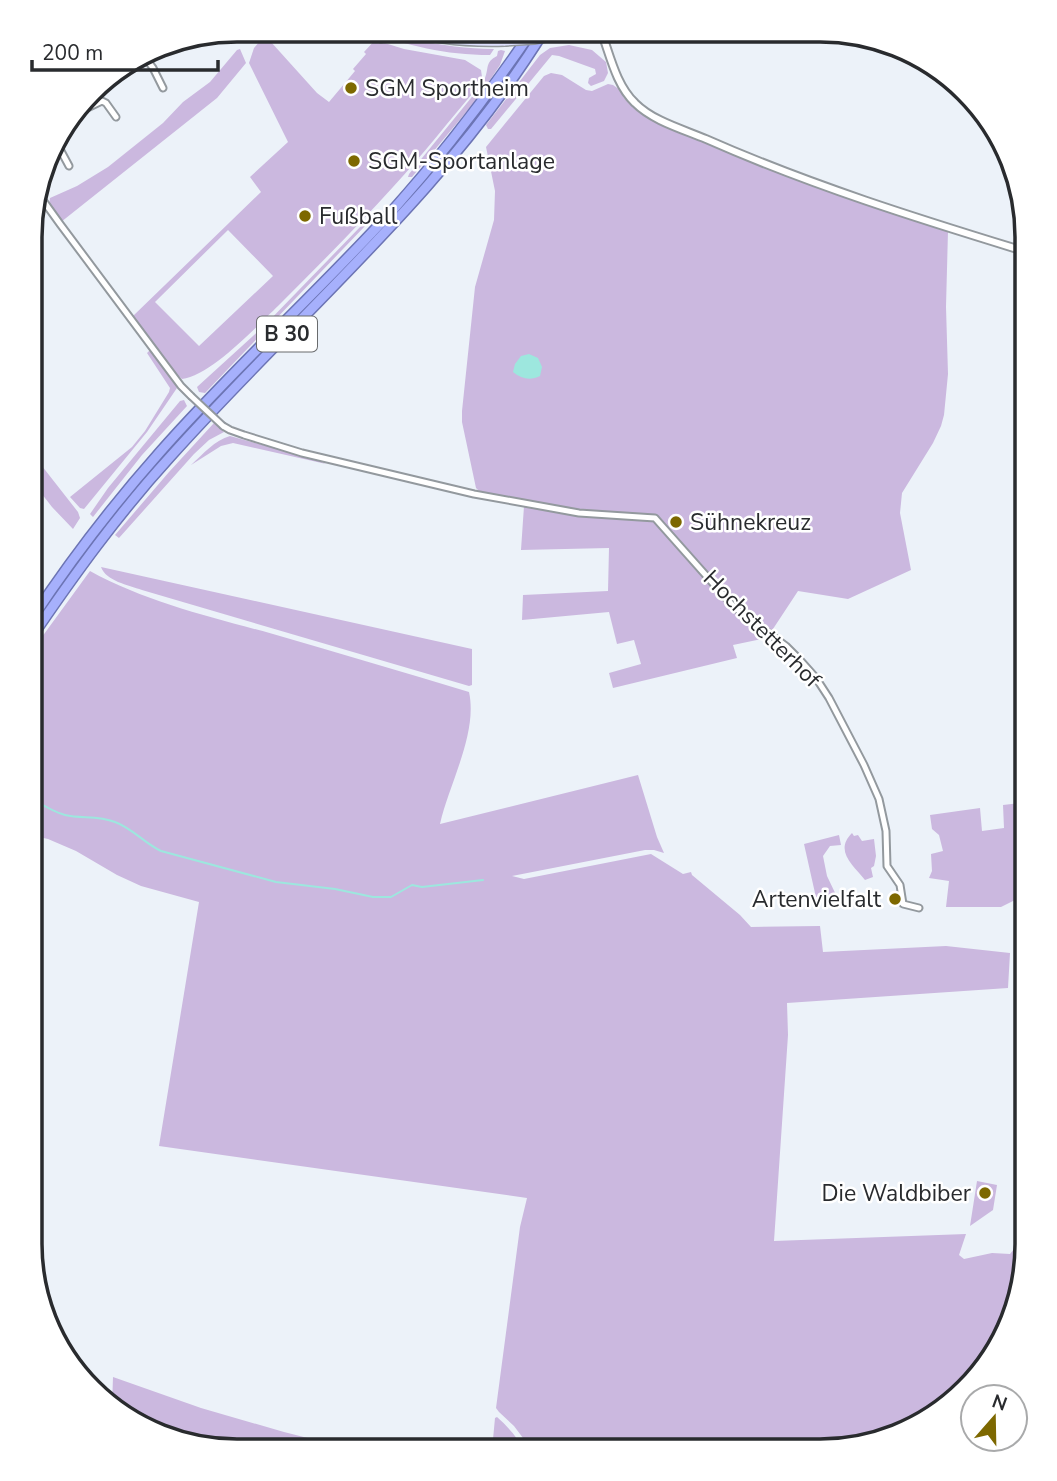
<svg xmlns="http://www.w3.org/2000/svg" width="1057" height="1481" font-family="'Nunito Sans',sans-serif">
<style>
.green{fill:#cbb8df;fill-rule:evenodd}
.water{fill:#9de7de}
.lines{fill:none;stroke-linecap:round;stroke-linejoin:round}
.stream{stroke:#9de7de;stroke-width:2}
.minor-casing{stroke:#93999e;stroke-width:9}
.tertiary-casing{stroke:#93999e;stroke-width:10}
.secondary-casing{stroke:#93999e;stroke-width:10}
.trunk-casing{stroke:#6c74b4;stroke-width:12}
.minor{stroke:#fff;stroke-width:5}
.tertiary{stroke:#fff;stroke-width:6}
.secondary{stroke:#dee1fe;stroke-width:7}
.trunk{stroke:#a6b0fc;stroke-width:9}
.minor-bridge-casing{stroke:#93999e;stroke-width:9;stroke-linecap:butt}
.secondary-bridge-casing{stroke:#93999e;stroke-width:10;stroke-linecap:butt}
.minor-bridge{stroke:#fff;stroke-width:5}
.secondary-bridge{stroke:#dee1fe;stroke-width:7}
.poi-dot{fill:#7d6800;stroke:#fff;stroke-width:2.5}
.labels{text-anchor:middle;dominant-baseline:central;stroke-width:5;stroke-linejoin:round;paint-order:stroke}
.shield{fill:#fff;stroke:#696b6d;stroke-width:2}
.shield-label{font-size:21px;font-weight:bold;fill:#292b2e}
.poi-label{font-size:23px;fill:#292b2e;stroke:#fff;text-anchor:start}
.street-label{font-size:23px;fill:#292b2e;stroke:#fff}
.rim{fill:none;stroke:#292b2e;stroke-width:3.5}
</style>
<rect width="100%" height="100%" fill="#ecf2f9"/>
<path class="green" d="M 366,30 C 383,30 398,37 415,40 C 442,45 467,49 494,49 L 490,55 C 445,55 408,46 366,30 Z
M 375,40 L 404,49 L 465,60 L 481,70 L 482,77 L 479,86 C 450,119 423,155 393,187 C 356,228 317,267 278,306 C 257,326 211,376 182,379 C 162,363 148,337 133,316 L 261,192 L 250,177 L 288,142 L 249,63 L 254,48 L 260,41 L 271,42 L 317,93 L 329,102 L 355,71 L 353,69 L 366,54 L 364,52 ZM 228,230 L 273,276 L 199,346 L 155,302 Z
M 569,45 L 592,50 L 606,62 L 608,73 L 604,81 L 591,86 L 588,83 L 589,78 L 596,74 L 595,69 L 559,56 L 552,55 L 491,129 L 488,129 L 486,125 L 540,55 L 550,48 Z
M 240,49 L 246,63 L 217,98 L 61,222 L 49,206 L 50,198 L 77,186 L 108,167 L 163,123 L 183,102 L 210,82 L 237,50 Z
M 501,50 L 505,51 L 500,65 L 478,98 L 412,177 L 408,177 L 409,174 L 480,87 C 482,84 484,81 485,78 C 489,68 485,62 497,56 L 498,51 Z
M 551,73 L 562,75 L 586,90 L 592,91 L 608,84 L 613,85 L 620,90 L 624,98 L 637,111 L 668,128 L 791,177 L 948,231 L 946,307 L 948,374 L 944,415 L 941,426 L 933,443 L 902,493 L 900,513 L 911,570 L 848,599 L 798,591 L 771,632 L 737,605 L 657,516 L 646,514 L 576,511 L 481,493 L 476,488 L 462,422 L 462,411 L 475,287 L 494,220 L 495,191 L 486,147 L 544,76 Z
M 366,225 L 205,393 L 199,392 L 197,387 L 264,326 L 361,226 Z
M 150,350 L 175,382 L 177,388 L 147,432 L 84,509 L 80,508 L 70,497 L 132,447 L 145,431 L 169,392 L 170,388 L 147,353 Z
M 184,400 L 187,406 L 142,455 L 93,517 L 90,514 L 108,488 L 180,401 Z
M 214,423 L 224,432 L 209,440 L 194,454 L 119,538 L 115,535 L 169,472 Z
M 230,436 L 317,460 L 326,464 L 233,443 L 221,446 L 191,465 C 203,454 215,440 230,436 Z
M 31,452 L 78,512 L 80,518 L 73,529 L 52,507 L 31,480 Z
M 524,506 L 651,520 L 659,525 L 736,610 L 771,637 L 733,645 L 737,658 L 613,688 L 609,673 L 641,664 L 634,640 L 617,644 L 609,612 L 522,620 L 523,595 L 608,591 L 609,548 L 521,550 Z
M 101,567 L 472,649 L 472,685 L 469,686 L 142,590 C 128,585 106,581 101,567 Z
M 90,571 C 146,602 211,617 273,634 C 338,653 404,672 469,692 C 478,733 449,784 440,824 L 638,775 L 657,837 L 664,853 L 654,850 L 645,850 L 512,876 L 524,879 L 651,854 L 683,874 L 691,872 L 692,875 L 740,915 L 751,927 L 820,926 L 823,952 L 946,946 L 1010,953 L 1008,988 L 787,1003 L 788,1035 L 774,1241 L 966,1234 L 959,1255 L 964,1259 L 992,1253 L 1010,1254 L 1027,1233 L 1027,1258 L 992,1360 L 912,1430 L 821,1451 L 532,1450 L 514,1426 L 499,1412 L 496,1408 L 520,1227 L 527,1198 L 159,1146 L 199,902 L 141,886 L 117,875 L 76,851 L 48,839 L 30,835 L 31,652 Z
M 1027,802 L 1027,894 L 1001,907 L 946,907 L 949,881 L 929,878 L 932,871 L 931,854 L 943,851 L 939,835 L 932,829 L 930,815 L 980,808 L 982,831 L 1004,828 L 1003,805 Z
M 852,833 L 854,836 L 858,835 L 862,841 L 874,839 L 876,856 L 874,866 L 871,868 L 873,877 L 865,880 C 853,865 834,851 852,833 Z
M 839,835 L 841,845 L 830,846 L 823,856 L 827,876 L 838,899 L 817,902 L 804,844 Z
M 977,1181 L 997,1185 L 993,1210 L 970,1226 Z
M 113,1377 L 201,1408 L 284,1432 L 355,1450 L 210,1450 L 121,1416 L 112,1406 Z
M 497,1417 C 507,1426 519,1438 522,1450 L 492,1450 L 495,1418 Z"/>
<path class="water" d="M 529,354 L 538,358 L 542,367 L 540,376 C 530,381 522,379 513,372 L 515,364 L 521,356 Z"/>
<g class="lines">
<path class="stream" d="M 31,798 C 41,804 53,812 65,815 C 82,819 97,815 115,822 C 132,828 144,843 161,851 L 276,882 L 335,889 L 373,897 L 391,897 L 412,885 L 422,887 L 483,880"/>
<g class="minor-casing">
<path id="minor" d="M 360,30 L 381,39
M 144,56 L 153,68 L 163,88
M 77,113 L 102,101 L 106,103 L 116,117
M 55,140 L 69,166
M 37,192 L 60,224 L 181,386 L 191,396
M 223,426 L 230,430 L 244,435 L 302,453 L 474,494 L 579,513 L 655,518 L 734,607 L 786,646 L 800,660 L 816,678 L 829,698 L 864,765 L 879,799 L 886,831 L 887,866 L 900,885 L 903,904 L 919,908"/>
</g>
<g class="tertiary-casing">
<path id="tertiary" d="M 601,31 C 610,55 616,85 635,103 C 653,121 682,129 706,139 C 810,185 919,219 1027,252"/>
</g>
<g class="secondary-casing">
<path id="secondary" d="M 402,30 C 435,41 470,43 505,42
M 567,34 L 578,31"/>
</g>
<g class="trunk-casing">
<path id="trunk" d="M 31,620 C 70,561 113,505 160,452 C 234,368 317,293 392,211 C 443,154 489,94 532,31
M 31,638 C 74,575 118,514 170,457 C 296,316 444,193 544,31"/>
</g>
<use href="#minor" class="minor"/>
<use href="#tertiary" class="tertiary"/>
<use href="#secondary" class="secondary"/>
<use href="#trunk" class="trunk"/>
<g class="minor-bridge-casing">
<path id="minor-bridge" d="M 191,396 L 223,426"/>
</g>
<g class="secondary-bridge-casing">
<path id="secondary-bridge" d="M 505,42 L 534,40 L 567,34"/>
</g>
<use href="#minor-bridge" class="minor-bridge"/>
<use href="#secondary-bridge" class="secondary-bridge"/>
</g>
<g class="poi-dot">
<circle cx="351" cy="88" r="7"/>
<circle cx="354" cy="161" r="7"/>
<circle cx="305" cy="216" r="7"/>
<circle cx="676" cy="522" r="7"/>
<circle cx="895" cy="899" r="7"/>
<circle cx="985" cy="1193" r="7"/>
</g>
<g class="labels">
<rect class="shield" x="257" y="316.5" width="60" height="35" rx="5"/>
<g class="shield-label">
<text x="287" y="334">B 30</text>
</g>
<g class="poi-label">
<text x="365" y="88">SGM Sportheim</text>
<text x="368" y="161">SGM-Sportanlage</text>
<text x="319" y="216">Fußball</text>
<text x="690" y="522">Sühnekreuz</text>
<text x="881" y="899" text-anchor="end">Artenvielfalt</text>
<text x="971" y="1193" text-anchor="end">Die Waldbiber</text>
</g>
<g class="street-label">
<text transform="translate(762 629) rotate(45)">Hochstetterhof</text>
</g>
</g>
<path d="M0 0H1057V1481H0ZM237 42H820A195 195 0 0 1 1015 237V1244A195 195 0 0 1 820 1439H237A195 195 0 0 1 42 1244V237A195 195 0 0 1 237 42Z" fill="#fff" fill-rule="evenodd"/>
<path class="rim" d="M237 42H820A195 195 0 0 1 1015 237V1244A195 195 0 0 1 820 1439H237A195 195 0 0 1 42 1244V237A195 195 0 0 1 237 42Z"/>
<g transform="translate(994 1418) rotate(20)"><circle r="33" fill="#ffffff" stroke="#a9aaab" stroke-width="2"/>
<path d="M0-5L12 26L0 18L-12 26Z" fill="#7d6800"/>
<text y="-10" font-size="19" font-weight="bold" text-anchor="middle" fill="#292b2e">N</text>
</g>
<path d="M32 60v10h186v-10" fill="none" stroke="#292b2e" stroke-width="3.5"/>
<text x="42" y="60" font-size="21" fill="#292b2e" stroke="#ffffff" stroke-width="5" paint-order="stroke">200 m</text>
</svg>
